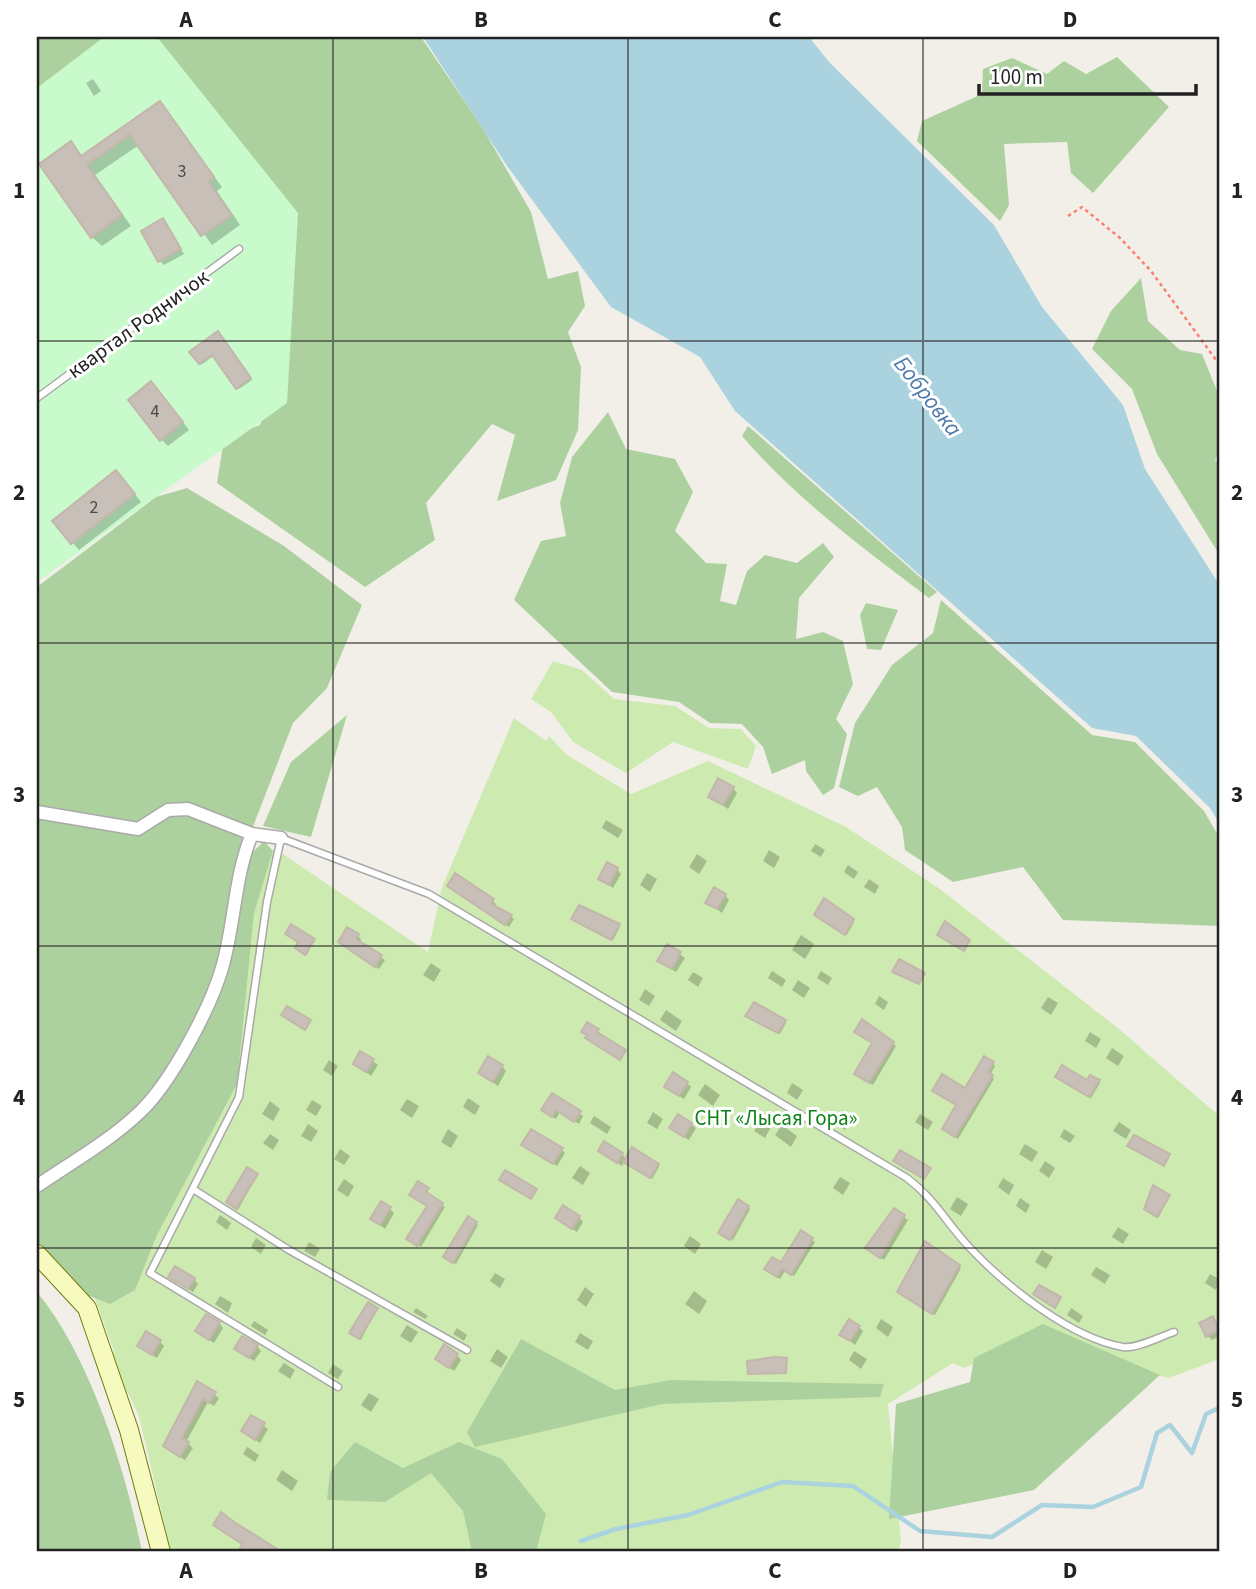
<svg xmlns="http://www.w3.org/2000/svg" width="1256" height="1589" font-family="'Source Sans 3',sans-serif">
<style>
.grass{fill:#cdebb0}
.forest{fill:#add19e}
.park{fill:#c8facc}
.water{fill:#aad3df}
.shadow{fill:#0003}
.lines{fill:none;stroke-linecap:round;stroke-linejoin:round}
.stream{stroke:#aad3df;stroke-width:4.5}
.building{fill:#c7bfb8;stroke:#c4b6ab;stroke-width:2}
.lane-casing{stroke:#a9a9a9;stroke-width:9}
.street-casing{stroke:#a9a9a9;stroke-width:15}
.secondary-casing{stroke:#707d05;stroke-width:20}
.path{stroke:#fa8072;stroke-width:2.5;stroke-dasharray:3.5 3.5;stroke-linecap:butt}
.lane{stroke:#fff;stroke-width:6}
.street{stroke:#fff;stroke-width:12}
.secondary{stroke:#f7fabf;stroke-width:18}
.grid{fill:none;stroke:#222;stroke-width:2;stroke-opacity:0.55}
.labels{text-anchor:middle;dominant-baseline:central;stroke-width:6;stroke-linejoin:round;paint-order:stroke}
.number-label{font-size:18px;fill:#4b4948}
.street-label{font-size:21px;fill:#222;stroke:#fff}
.park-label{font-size:21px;fill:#0c8416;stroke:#fff}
.water-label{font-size:23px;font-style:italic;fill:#4a7aab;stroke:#fff}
.neatline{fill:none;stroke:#222;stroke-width:2.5}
.grid-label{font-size:23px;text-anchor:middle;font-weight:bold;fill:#222}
</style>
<rect width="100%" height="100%" fill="#f2efe9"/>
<path class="grass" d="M 553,661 L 582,670 L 614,699 L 675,706 L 709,728 L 741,729 L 756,746 L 748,769 L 673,742 L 626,773 L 573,742 L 552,713 L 531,699 Z
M 514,718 L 546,741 L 549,736 L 567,755 L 631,794 L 708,761 L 846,827 L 940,889 L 1119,1029 L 1219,1116 L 1219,1359 L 1169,1378 L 1132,1369 L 1049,1330 L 964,1368 L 953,1363 L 888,1404 L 901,1541 L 898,1552 L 171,1552 L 139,1416 L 128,1393 L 120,1391 L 108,1358 L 114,1351 L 90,1285 L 250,898 L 274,848 L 428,952 L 442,887 Z"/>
<path class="forest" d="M 37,37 L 421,37 L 482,127 L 531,212 L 548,279 L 578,271 L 585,306 L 568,332 L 581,367 L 578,430 L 556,480 L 497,501 L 515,435 L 492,424 L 426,503 L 435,540 L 365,587 L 217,483 L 224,439 L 260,425 L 287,350 L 37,116 Z
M 1117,57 L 1169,107 L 1093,193 L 1071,173 L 1067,142 L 1004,144 L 1009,205 L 1000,221 L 917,141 L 922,121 L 982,94 L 983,69 L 1012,58 L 1047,74 L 1064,61 L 1086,74 Z
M 1141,278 L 1148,321 L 1180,350 L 1202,354 L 1219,396 L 1219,453 L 1215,460 L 1219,463 L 1219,554 L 1157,454 L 1132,389 L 1092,349 L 1111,311 Z
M 608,412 L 626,449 L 675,459 L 693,492 L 675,531 L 706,563 L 727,564 L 720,601 L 736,605 L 747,571 L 765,555 L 797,563 L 823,543 L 834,557 L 799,598 L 796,639 L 823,632 L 843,641 L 853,684 L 836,719 L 847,734 L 834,788 L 823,795 L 806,771 L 805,760 L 772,774 L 763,747 L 742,724 L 710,723 L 679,702 L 612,692 L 514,600 L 541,541 L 566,536 L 560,503 L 572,457 Z
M 748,426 L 937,592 L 929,598 C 863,548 796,499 742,436 Z
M 187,488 L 284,546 L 362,605 L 327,688 L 293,723 L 239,863 L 218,975 L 183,1048 L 134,1115 L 37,1180 L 37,587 L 156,497 Z
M 941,600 L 1092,735 L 1135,742 L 1204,811 L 1219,837 L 1219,926 L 1063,920 L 1023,867 L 953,882 L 905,850 L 902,827 L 877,787 L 858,796 L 839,787 L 855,723 L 892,665 L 933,633 Z
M 866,603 L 898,610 L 881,650 L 867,649 L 860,615 Z
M 347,715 L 311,837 L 263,826 L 291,762 Z
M 264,841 L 273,851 L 254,913 L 237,1084 L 157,1235 L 135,1290 L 110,1304 L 61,1285 L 37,1254 L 37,1191 C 79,1165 123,1139 156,1101 C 211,1038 225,937 247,858 Z
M 37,1292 C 90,1356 126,1471 142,1552 L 37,1552 Z
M 1043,1324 L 1160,1375 L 1034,1490 L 889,1519 L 896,1404 L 970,1382 L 974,1358 Z
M 521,1339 L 615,1390 L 671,1380 L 884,1384 L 880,1397 L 662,1404 L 475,1447 L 467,1432 Z
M 355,1442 L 403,1468 L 459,1442 L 502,1459 L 546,1514 L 536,1552 L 472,1552 L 463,1511 L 431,1473 L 385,1502 L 327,1500 L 330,1472 Z"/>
<path class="park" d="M 104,37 L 157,37 L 298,213 L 287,403 L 37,582 L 37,88 Z"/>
<path class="water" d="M 423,37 L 809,37 L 830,63 L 994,225 L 1042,307 L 1123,405 L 1145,469 L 1219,584 L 1219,823 L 1210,808 L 1136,736 L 1092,728 L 735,411 L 700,357 L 611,307 L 507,166 Z"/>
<path class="shadow" d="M 93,79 L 101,91 L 94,96 L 86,83 Z
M 159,103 L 222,187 L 217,191 L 240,225 L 212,245 L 139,145 L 95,175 L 131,226 L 102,246 L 92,237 L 71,143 L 83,157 Z
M 163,220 L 184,254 L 164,265 L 160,261 Z
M 219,335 L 252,380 L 239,389 L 215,355 L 201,365 L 192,352 Z
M 158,390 L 189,430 L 168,446 L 161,439 Z
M 123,479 L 141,502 L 79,550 L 54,521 Z
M 733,788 L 737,793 L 728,809 L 710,797 Z
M 606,820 L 623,830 L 618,838 L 602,828 Z
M 815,844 L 825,850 L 821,857 L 811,851 Z
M 769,850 L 780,857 L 774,868 L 763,861 Z
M 697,854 L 707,861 L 699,874 L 689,867 Z
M 848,865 L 858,872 L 854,879 L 844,872 Z
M 617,869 L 621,874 L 613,888 L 600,879 Z
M 647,873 L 657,879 L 650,892 L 640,885 Z
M 456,875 L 493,901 L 496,904 L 494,907 L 510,916 L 514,919 L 509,927 L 452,889 Z
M 869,879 L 879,886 L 875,894 L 864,887 Z
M 725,895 L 729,900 L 722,913 L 707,902 Z
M 818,917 L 852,921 L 854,922 L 847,935 Z
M 575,920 L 619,925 L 620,927 L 613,940 Z
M 801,935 L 814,944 L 805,959 L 792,950 Z
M 358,936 L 361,939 L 359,943 L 385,960 L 379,969 L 343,945 Z
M 313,940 L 307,955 L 298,950 Z
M 668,946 L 685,958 L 676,972 L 664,965 Z
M 431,963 L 441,970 L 434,982 L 423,975 Z
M 772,971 L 786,980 L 782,987 L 768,978 Z
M 821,971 L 832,978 L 828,985 L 817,978 Z
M 693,972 L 703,978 L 698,987 L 688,980 Z
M 798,980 L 810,988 L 804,998 L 792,990 Z
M 645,989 L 655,996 L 649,1006 L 639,1000 Z
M 879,996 L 888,1002 L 884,1010 L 875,1004 Z
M 1048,997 L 1058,1003 L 1051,1015 L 1041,1008 Z
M 666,1010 L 682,1021 L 676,1031 L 660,1020 Z
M 749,1018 L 785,1021 L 786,1023 L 780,1034 Z
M 1090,1032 L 1101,1039 L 1096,1048 L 1085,1041 Z
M 893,1043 L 896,1046 L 873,1085 L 859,1077 Z
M 1112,1048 L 1124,1056 L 1118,1066 L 1106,1058 Z
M 361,1053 L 378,1065 L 371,1076 L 355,1064 Z
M 329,1060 L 338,1066 L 332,1076 L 323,1070 Z
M 993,1063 L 995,1066 L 990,1075 L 994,1079 L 958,1139 L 944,1129 L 957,1106 L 937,1094 L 966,1090 Z
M 502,1066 L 506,1071 L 498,1086 L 480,1073 Z
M 1059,1078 L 1098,1082 L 1100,1083 L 1091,1098 Z
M 687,1083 L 691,1087 L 684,1099 L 666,1087 Z
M 792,1083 L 803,1090 L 797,1100 L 787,1093 Z
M 705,1084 L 720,1095 L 713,1106 L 698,1095 Z
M 552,1095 L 583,1116 L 579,1124 L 560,1112 L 556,1119 L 547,1114 Z
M 468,1098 L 480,1106 L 475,1115 L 463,1107 Z
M 407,1099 L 419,1106 L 412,1118 L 400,1110 Z
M 312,1100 L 322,1106 L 316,1116 L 306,1110 Z
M 270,1101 L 280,1109 L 273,1121 L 262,1114 Z
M 842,1110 L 852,1116 L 845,1130 L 835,1123 Z
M 653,1112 L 663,1119 L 657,1129 L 647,1123 Z
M 920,1114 L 933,1122 L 928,1130 L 915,1122 Z
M 594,1116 L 611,1127 L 607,1134 L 590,1123 Z
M 761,1120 L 771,1127 L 765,1138 L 754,1131 Z
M 1119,1122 L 1131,1130 L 1126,1139 L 1113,1131 Z
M 308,1124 L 318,1131 L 311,1142 L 301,1136 Z
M 691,1124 L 696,1128 L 689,1140 L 676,1132 Z
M 782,1125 L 797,1136 L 791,1147 L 775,1135 Z
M 448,1129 L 458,1136 L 451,1148 L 441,1142 Z
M 1064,1129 L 1075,1136 L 1070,1143 L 1060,1137 Z
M 270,1134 L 279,1140 L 273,1150 L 263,1143 Z
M 1025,1144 L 1038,1152 L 1032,1162 L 1019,1154 Z
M 523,1145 L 562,1150 L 565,1153 L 557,1166 Z
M 340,1149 L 350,1156 L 344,1165 L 334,1159 Z
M 600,1151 L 622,1154 L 626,1159 L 659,1167 L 652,1179 L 624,1161 L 622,1166 Z
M 1045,1161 L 1055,1168 L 1049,1178 L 1039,1171 Z
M 580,1166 L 590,1173 L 583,1185 L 572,1178 Z
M 257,1175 L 238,1210 L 230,1205 Z
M 840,1177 L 850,1183 L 843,1195 L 833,1188 Z
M 1003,1178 L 1014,1185 L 1009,1195 L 998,1187 Z
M 344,1179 L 354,1186 L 348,1197 L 337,1190 Z
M 428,1189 L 428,1195 L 445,1207 L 421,1247 L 411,1241 L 429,1206 L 414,1198 Z
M 1169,1196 L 1159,1217 L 1148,1210 Z
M 957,1197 L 968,1204 L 961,1216 L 950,1209 Z
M 1020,1198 L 1030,1205 L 1026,1213 L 1016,1206 Z
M 738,1201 L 750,1209 L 733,1240 L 720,1232 Z
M 390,1209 L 394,1213 L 385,1229 L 372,1219 Z
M 894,1211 L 908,1220 L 884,1260 L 867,1248 Z
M 220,1215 L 231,1223 L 227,1230 L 216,1222 Z
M 579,1217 L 583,1222 L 577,1232 L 557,1218 Z
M 468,1219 L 478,1225 L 456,1264 L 447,1258 Z
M 1118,1227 L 1129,1234 L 1123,1244 L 1112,1237 Z
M 801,1233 L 815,1242 L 794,1276 L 785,1271 L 780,1279 L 769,1272 L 766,1269 L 782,1265 Z
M 690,1236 L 701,1244 L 695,1254 L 684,1246 Z
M 256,1238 L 266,1245 L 261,1254 L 251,1247 Z
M 309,1242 L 320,1249 L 315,1257 L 304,1251 Z
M 1042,1250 L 1053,1257 L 1046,1269 L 1035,1262 Z
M 959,1266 L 961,1268 L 935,1315 L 902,1294 Z
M 1096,1267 L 1110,1275 L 1105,1284 L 1091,1275 Z
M 495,1273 L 505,1279 L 500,1288 L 490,1281 Z
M 1210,1274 L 1219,1279 L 1216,1290 L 1205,1283 Z
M 170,1277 L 194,1279 L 198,1284 L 193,1292 Z
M 585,1287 L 594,1294 L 586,1307 L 577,1300 Z
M 694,1291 L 707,1301 L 699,1314 L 685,1304 Z
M 220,1296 L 232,1303 L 228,1313 L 215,1304 Z
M 416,1308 L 428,1316 L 425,1319 L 413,1312 Z
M 1071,1308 L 1083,1316 L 1079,1323 L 1067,1315 Z
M 376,1310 L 361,1340 L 353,1334 Z
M 1213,1318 L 1219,1326 L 1219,1336 L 1212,1340 L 1208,1336 Z
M 881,1319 L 893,1327 L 888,1337 L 876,1328 Z
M 254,1321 L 268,1330 L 265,1335 L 251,1326 Z
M 219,1323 L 223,1328 L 214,1343 L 202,1335 Z
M 407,1325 L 418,1332 L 411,1343 L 400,1336 Z
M 859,1327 L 863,1331 L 855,1345 L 841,1334 Z
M 457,1328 L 467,1335 L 464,1341 L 453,1334 Z
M 580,1333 L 593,1341 L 588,1350 L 575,1342 Z
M 160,1342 L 164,1346 L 157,1358 L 143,1350 Z
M 257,1346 L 261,1351 L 254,1361 L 241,1353 Z
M 497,1349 L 508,1357 L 501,1368 L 490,1361 Z
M 854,1351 L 867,1359 L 861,1369 L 849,1360 Z
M 457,1355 L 461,1360 L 454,1371 L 437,1359 Z
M 786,1360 L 787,1374 L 749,1373 Z
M 284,1363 L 295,1370 L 290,1379 L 278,1371 Z
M 333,1364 L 343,1371 L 338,1379 L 328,1373 Z
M 198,1383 L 219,1398 L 214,1406 L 208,1402 L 186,1442 L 193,1448 L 185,1460 L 169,1450 L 178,1424 L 176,1421 Z
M 369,1393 L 379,1399 L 371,1412 L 361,1405 Z
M 252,1417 L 268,1429 L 260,1443 L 243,1431 Z
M 247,1447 L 259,1455 L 255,1462 L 243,1454 Z
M 282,1470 L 298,1481 L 292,1491 L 276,1480 Z"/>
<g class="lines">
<path class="stream" d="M 581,1541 L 616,1529 L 688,1515 L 782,1482 L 853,1486 L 920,1531 L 992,1537 L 1042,1505 L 1093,1507 L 1141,1487 L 1157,1433 L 1170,1425 L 1192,1453 L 1206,1414 L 1219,1408"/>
</g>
<path class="building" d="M 160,101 L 214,177 L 208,181 L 232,215 L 201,236 L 130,135 L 87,165 L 122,215 L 91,238 L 39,164 L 71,141 L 81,156 Z
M 163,218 L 181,249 L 158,262 L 141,231 Z
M 218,331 L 251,378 L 236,389 L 212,355 L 199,364 L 189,352 Z
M 151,381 L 183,422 L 160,441 L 128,400 Z
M 116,470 L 135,494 L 71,544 L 52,521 Z
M 718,778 L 734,787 L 723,805 L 708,797 Z
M 607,862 L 618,868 L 609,885 L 598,879 Z
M 455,873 L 494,899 L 491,904 L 512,915 L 505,925 L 447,886 Z
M 714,887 L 726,894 L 717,909 L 705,903 Z
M 824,898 L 854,919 L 845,935 L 814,915 Z
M 579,905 L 620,924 L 611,940 L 571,919 Z
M 945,921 L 970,940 L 964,951 L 937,935 Z
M 291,924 L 315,939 L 305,955 L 295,948 L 298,942 L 285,934 Z
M 347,927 L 359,934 L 356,939 L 382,955 L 375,967 L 338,942 Z
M 667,944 L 681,952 L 672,969 L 657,961 Z
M 899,959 L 925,973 L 919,984 L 892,972 Z
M 754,1002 L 786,1020 L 778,1033 L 745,1016 Z
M 287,1006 L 311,1020 L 305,1030 L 281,1015 Z
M 862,1019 L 894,1042 L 869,1083 L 854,1074 L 872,1043 L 854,1032 Z
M 587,1022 L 599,1029 L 597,1032 L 626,1050 L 620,1060 L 585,1038 L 587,1035 L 581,1032 Z
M 360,1051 L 374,1059 L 366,1072 L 353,1064 Z
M 488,1056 L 503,1065 L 493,1082 L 478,1073 Z
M 984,1056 L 994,1062 L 988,1072 L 993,1075 L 955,1137 L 942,1129 L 956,1105 L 932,1091 L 942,1074 L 965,1088 Z
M 1062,1065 L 1087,1080 L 1090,1075 L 1100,1080 L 1089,1097 L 1055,1077 Z
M 673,1072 L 688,1082 L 679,1096 L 664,1087 Z
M 552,1093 L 581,1111 L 574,1122 L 556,1110 L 552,1117 L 541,1110 Z
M 678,1114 L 692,1123 L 684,1137 L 669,1128 Z
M 531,1129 L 563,1148 L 553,1164 L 521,1145 Z
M 1134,1135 L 1170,1154 L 1164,1166 L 1127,1146 Z
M 604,1141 L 623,1153 L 617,1163 L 598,1151 Z
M 632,1147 L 659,1164 L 650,1178 L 623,1162 Z
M 900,1150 L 931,1168 L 924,1179 L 893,1161 Z
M 247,1167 L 258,1174 L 236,1209 L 226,1202 Z
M 505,1170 L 537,1189 L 531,1199 L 499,1180 Z
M 418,1181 L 429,1188 L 426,1192 L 443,1203 L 417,1246 L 406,1239 L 427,1206 L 409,1195 Z
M 1153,1185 L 1170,1195 L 1157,1217 L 1144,1209 Z
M 738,1199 L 749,1206 L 730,1240 L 718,1233 Z
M 381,1201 L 391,1207 L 380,1225 L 370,1219 Z
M 563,1205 L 580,1216 L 572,1229 L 555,1218 Z
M 894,1208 L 905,1215 L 880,1258 L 865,1248 Z
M 468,1216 L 477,1222 L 453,1263 L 443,1257 Z
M 801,1230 L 813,1238 L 791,1275 L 782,1269 L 777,1277 L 764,1269 L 772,1257 L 781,1262 Z
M 925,1241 L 960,1265 L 932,1314 L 897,1292 Z
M 175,1266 L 195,1278 L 188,1289 L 168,1277 Z
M 1039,1285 L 1061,1297 L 1055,1308 L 1033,1294 Z
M 368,1302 L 378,1308 L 359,1339 L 349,1333 Z
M 206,1314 L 220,1322 L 209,1340 L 195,1331 Z
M 1213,1316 L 1219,1330 L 1206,1337 L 1199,1323 Z
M 849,1319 L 860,1326 L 850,1341 L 839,1335 Z
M 146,1331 L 161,1340 L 152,1355 L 137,1346 Z
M 242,1336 L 258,1345 L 249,1358 L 234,1349 Z
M 444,1344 L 458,1354 L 449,1368 L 435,1359 Z
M 775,1357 L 787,1358 L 786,1373 L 748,1374 L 747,1361 Z
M 197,1381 L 216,1392 L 209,1403 L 203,1399 L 182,1438 L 189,1442 L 180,1457 L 163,1446 Z
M 251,1415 L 265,1423 L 255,1440 L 241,1431 Z
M 221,1512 L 234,1522 L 282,1552 L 238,1552 L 242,1544 L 213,1525 Z"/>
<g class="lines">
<g class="lane-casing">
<path id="lane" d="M 37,398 L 239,249
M 193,1189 L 289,1250 L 467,1350
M 338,1387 L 150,1273 L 239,1097 L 267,902 L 281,838 L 429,894 L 907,1178 C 935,1199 947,1224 971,1249 C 1007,1287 1071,1338 1123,1347 C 1137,1349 1161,1336 1174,1332"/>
</g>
<g class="street-casing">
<path id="street" d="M 37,812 L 138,829 L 168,810 L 188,809 L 252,834
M 37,1186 C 72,1162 110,1141 141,1111 C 171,1082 210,1009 222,968 C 235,924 234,877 252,834 L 281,838"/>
</g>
<g class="secondary-casing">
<path id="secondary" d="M 37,1254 L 87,1308 L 129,1430 L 161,1552"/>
</g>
<path class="path" d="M 1068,216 L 1082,207 L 1120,238 L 1151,271 L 1219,364"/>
<use href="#lane" class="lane"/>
<use href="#street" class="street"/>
<use href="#secondary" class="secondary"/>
</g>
<path class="grid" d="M 333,37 L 333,1552M 628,37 L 628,1552M 923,37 L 923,1552M 37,341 L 1219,341M 37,643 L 1219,643M 37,946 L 1219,946M 37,1248 L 1219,1248"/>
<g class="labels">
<g class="number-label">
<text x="182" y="171">3</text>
<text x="155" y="411">4</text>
<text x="94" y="507">2</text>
</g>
<g class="street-label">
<text transform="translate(138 324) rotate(-36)">квартал Родничок</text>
</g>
<g class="park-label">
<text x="776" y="1118">СНТ «Лысая Гора»</text>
</g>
<g class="water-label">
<text transform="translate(928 396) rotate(52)">Бобровка</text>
</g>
</g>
<rect width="1256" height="1589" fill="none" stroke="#ffffff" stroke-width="77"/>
<path d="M979 84v10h217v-10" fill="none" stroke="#222222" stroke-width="3.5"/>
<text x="990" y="84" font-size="21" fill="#222222" stroke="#ffffff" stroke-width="5" paint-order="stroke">100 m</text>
<rect x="38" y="38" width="1180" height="1512" class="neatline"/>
<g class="grid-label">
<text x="186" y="27">A</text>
<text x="481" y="27">B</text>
<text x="775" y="27">C</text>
<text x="1070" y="27">D</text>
<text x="19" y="198">1</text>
<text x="1237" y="198">1</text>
<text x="19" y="500">2</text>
<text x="1237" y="500">2</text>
<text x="19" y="802">3</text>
<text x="1237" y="802">3</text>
<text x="19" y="1105">4</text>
<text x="1237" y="1105">4</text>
<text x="19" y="1407">5</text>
<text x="1237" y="1407">5</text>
<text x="186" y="1578">A</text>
<text x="481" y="1578">B</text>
<text x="775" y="1578">C</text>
<text x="1070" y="1578">D</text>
</g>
</svg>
